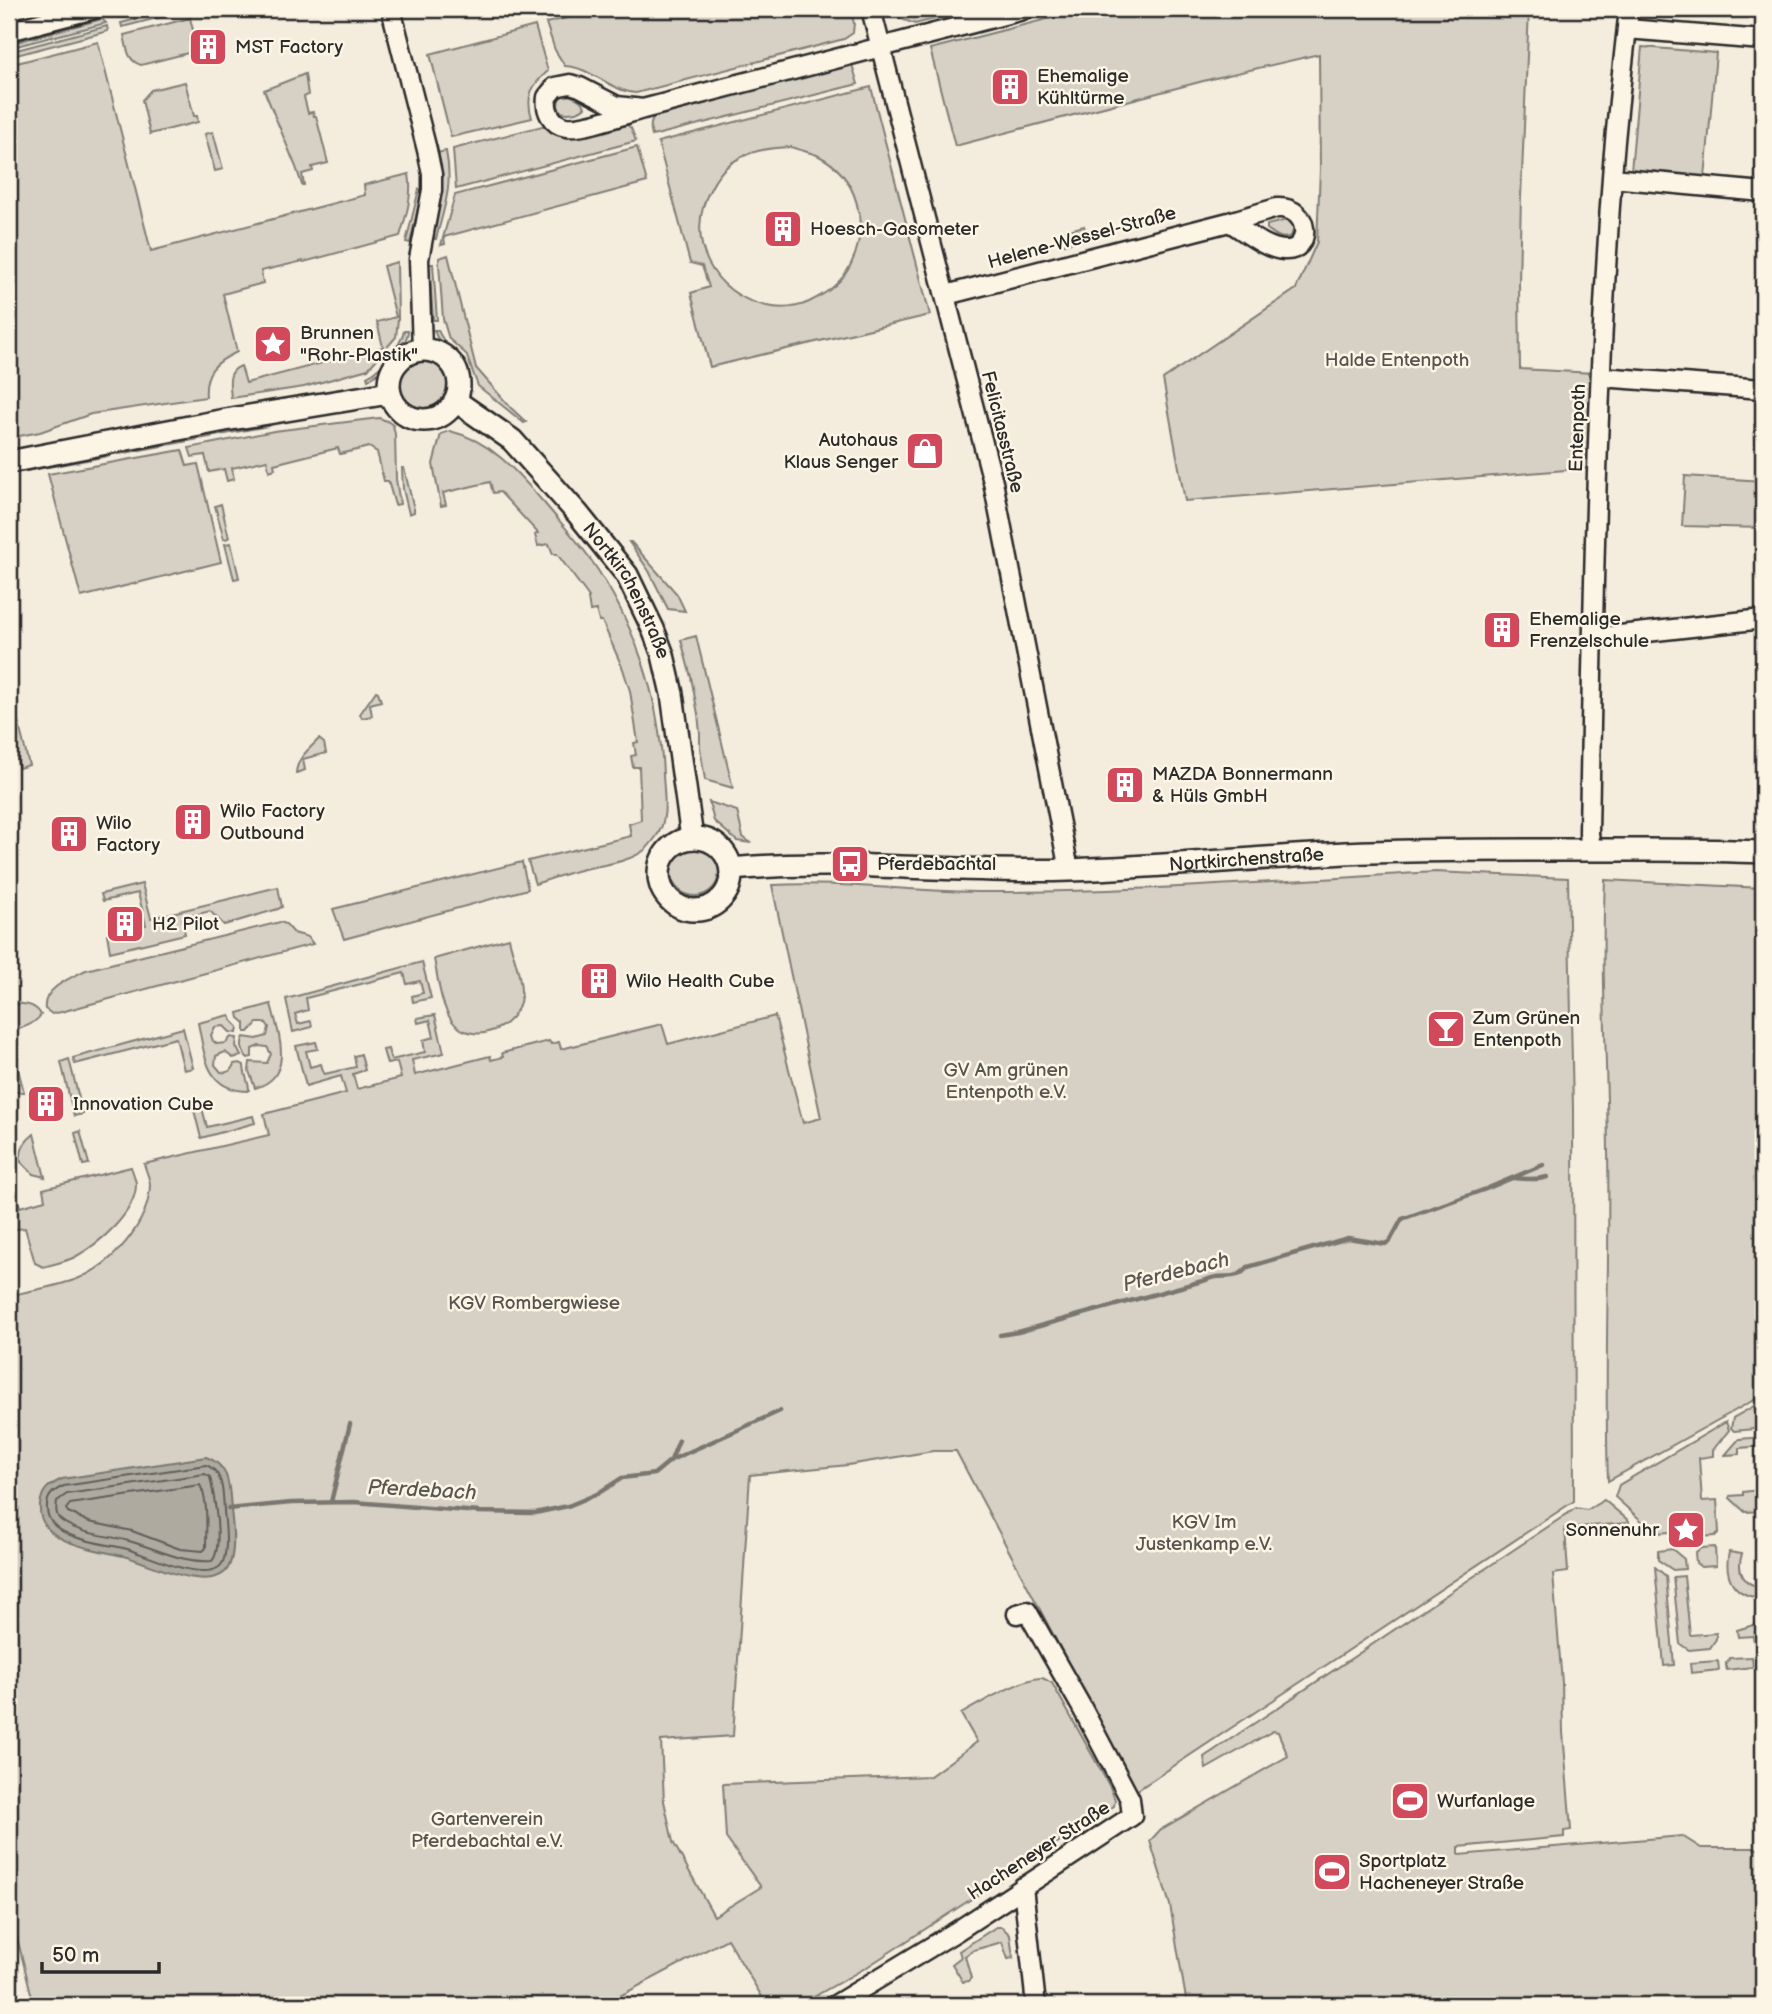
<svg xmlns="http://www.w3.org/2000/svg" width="1772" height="2014" font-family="'Balsamiq Sans',sans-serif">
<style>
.green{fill:#d6d1c4;stroke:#807e78;stroke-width:2;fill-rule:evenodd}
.water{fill:#afaaa0;stroke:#7a7771;stroke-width:2}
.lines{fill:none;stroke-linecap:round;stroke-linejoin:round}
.shore{stroke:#605e5a;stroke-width:2}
.stream{stroke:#7a7771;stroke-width:4.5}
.minor-casing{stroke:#2b2b2b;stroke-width:23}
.major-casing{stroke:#2b2b2b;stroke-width:26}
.minor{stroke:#fcf5e5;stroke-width:18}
.major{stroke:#fcf5e5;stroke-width:21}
.labels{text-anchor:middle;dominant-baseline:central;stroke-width:5;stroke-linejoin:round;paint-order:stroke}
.poi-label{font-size:19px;fill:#2b2b2b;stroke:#fcf5e5;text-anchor:start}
.street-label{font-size:19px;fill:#2b2b2b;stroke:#fcf5e5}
.park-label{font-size:19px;fill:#565451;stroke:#fcf5e5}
.water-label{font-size:21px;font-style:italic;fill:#595754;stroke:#fcf5e5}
</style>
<rect width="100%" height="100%" fill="#f4edde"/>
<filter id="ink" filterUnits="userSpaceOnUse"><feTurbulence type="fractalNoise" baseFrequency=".0143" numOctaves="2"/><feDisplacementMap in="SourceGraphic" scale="14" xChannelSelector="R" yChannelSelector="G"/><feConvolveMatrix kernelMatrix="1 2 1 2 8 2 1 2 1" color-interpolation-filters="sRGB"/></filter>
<g filter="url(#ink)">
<path class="green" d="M 176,9 L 193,9 L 122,27 L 121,23 Z
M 604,9 L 850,9 L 854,23 L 853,33 L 844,39 L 636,93 C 610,91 591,67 565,66 L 555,50 L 546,23 Z
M 893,9 L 973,9 L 915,24 L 901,19 Z
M 1086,9 L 1529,9 L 1521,197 L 1519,283 L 1520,369 L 1594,373 L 1591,468 L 1185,501 L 1163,379 L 1296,289 L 1317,242 L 1320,169 L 1319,54 L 1211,79 L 955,146 L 930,49 Z
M 190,18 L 195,38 L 189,40 L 192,52 L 141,65 C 127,61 127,47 124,35 Z
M 102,19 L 106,23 L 9,48 L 9,44 Z
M 107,26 L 108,31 L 9,57 L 9,52 Z
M 535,26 L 548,71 C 532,85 525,96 532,118 L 451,137 L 430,54 Z
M 98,42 L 151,251 L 365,195 L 364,185 L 409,174 C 413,196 406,216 400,236 L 304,262 L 303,261 L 261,271 L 263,283 L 223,294 L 237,352 C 215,362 204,372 206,397 L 91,414 L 40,432 L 9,438 L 9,65 Z
M 1642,47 L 1716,53 L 1705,178 L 1631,171 Z
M 851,61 L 858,84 L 652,136 C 649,125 651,119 659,111 Z
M 305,74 L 308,95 L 304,97 L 308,113 L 313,112 L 314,116 L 316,116 L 328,163 L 312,167 L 313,171 L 302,174 L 304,185 L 302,185 L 296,167 L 264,90 Z
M 185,82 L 194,116 L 197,116 L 198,122 L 150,134 L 142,100 L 151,90 Z
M 871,87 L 930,315 L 710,367 L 691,293 L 709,287 L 702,266 L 690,263 L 658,142 ZM 791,147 C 799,150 809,152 817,155 C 858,175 870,225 851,264 C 842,283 827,293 809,302 C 796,308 780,309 767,306 C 712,295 683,238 711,188 C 717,176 727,164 740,158 C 756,149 773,148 791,147 Z
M 564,95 C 572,95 582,99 585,107 C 579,113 568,114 561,112 L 558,106 L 559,99 Z
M 625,123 L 631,128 L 636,141 L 456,189 L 453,149 L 546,125 L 553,131 Z
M 213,132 L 223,169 L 215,171 L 205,134 Z
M 637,147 L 647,182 L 444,237 L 445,244 L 441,245 L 455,195 Z
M 446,151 C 453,186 445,205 436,239 L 432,238 C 440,209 444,183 437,153 Z
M 419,189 L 422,191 L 410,243 L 406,242 Z
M 1287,220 L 1291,222 L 1294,229 L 1291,236 C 1281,241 1276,235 1267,229 L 1267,225 Z
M 1084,226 L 1087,238 L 1065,244 L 1062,232 Z
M 448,255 L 476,368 L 511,408 L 526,422 L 524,423 L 478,386 L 466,354 L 449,339 L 443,319 L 439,264 L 439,258 Z
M 397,262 L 398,319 L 396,337 L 368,369 L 304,387 L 231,398 C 230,386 226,371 241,366 L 246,383 L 383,347 L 377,322 L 396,317 L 383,266 Z
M 429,264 L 433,264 L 437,320 L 433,320 Z
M 434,330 L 438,330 C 445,349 464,357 468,377 L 464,378 C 460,357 440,350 434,330 Z
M 404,331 L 408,331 C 407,346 382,373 368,380 L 367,376 C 381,370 401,346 404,331 Z
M399 384a24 24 0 1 1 48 0a24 24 0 1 1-48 0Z
M 379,418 L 387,421 L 393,425 L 395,434 L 396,479 L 400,504 L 395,505 L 388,481 L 384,481 L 377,452 L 369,447 L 340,454 L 338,448 L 274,464 L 275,469 L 269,471 L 267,460 L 232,468 L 234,479 L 227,481 L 224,469 L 209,472 L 205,455 L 192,457 L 189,448 L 274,431 Z
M 280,419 L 280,421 L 268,426 L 119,454 L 118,449 Z
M 450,431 C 492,441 518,473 545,504 C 560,522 576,539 589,557 C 635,622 660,697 663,775 C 664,796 669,820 656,837 C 653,841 649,846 646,849 C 629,863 600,865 580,870 C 565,874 550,879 535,884 L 528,861 L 631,836 L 629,824 L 641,820 L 639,767 L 633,767 L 631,756 L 636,755 L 634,743 L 638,742 L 630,691 L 623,669 L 602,621 L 599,621 L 596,610 L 590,611 L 588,599 L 589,597 L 557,554 L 553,554 L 549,544 L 538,546 L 535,535 L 538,533 L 500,492 L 493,493 L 490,482 L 443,493 L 446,505 L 441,506 L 433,464 L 441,434 Z
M 182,450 L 187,466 L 198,464 L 221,562 L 81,597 L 48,474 Z
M 108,451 L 109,456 L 9,474 L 9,470 Z
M 402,468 L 404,468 L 414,509 L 414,512 L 409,514 L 403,489 Z
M 1685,476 L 1763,481 L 1763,528 L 1682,526 Z
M 221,504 L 229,538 L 224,539 L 215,506 Z
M 631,542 L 677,594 L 685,611 L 668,609 L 649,571 L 629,542 Z
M 231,543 L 239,578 L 234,579 L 225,544 Z
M 696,636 L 733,788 L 705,780 L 700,747 L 700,733 L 698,714 L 691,677 L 681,640 Z
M 9,685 L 29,765 L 19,768 L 9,730 Z
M 376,691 L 378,692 L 381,701 L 370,704 L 372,716 L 362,718 L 360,714 Z
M 319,739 L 324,743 L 326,753 L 303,759 L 305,770 L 296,773 C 297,758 309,749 319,739 Z
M 709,802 L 737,811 L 743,837 L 751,843 L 737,841 L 714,821 Z
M671 872a24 24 0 1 1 48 0a24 24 0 1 1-48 0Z
M 522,862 L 528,889 L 344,939 L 333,909 Z
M 1435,872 L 1568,878 L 1573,1108 L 1574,1501 L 1136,1791 L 956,1451 L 933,1451 L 848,1465 L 750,1475 L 733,1736 L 661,1741 L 664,1801 L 673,1842 L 714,1916 L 761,1887 L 726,1838 L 723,1784 L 930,1776 L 977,1742 L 961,1714 C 978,1704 1024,1677 1042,1678 C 1045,1679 1050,1682 1052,1683 L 1110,1787 L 1115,1800 L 1114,1806 L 867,1967 L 799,2005 L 767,2005 L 727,1939 L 603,2005 L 34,2005 L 9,1906 L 9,1296 C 31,1290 56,1287 77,1279 C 112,1265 149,1224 150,1185 C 150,1179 146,1171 144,1164 L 269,1135 L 264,1114 L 346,1093 L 341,1076 L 306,1086 L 296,1046 L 316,1042 L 318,1049 L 306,1051 L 310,1067 L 321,1064 L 324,1074 L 356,1067 L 354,1056 L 361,1054 L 365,1070 L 353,1074 L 357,1089 L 401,1078 L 397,1062 L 387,1064 L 383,1050 L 388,1049 L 391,1060 L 425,1052 L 423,1040 L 434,1037 L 430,1020 L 418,1023 L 417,1018 L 435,1015 L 444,1053 L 412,1060 L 415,1075 L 490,1056 L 491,1060 L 503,1057 L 502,1053 L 549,1041 L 551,1044 L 559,1042 L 561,1049 L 662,1024 L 668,1044 L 775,1016 L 803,1123 L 821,1118 L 772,885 C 843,881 913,892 984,892 C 1135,892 1284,881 1435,872 Z
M 1605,880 L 1763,888 L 1763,1395 L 1608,1481 C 1604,1371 1610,1261 1608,1151 C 1607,1061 1601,971 1605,880 Z
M 142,884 L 151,918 L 278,887 L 282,907 L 278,909 L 224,925 L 210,911 L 182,918 L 185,934 L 110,952 L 107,934 L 146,925 L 138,893 L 103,901 L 101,894 Z
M 280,922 L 286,924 L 294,933 L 308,937 L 313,944 L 61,1012 L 52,1014 L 45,1009 C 42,989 70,978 86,970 Z
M 509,938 C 513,956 522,977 521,996 C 519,1027 473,1048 452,1021 C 440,1004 438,978 434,959 Z
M 422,962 L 431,998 L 413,1002 L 412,996 L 423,993 L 420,981 L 407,984 L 404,973 L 306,998 L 308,1010 L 295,1014 L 298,1024 L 311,1021 L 312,1027 L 293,1032 L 286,999 Z
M 13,1004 C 24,1003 36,1004 41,1015 C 34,1024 21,1031 9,1027 L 9,1007 Z
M 271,1004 C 278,1032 296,1077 255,1088 L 249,1071 L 250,1062 L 267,1063 L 271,1054 L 267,1047 L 259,1046 L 252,1049 L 252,1057 L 248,1058 C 242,1053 240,1044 244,1037 L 257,1039 L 267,1036 L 269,1027 L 266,1023 L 257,1023 L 249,1032 L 245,1032 L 245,1023 L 239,1018 L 238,1013 Z
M 230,1015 L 232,1021 L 238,1027 L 237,1033 L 230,1032 L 224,1026 L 215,1027 L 211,1035 L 213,1041 L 217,1044 L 226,1043 L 231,1037 L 237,1038 L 236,1046 L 241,1056 L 233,1058 L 225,1052 L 216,1056 L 215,1065 L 221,1072 C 229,1073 231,1071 234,1064 L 240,1063 L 244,1065 C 244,1075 249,1082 249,1090 L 247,1091 C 206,1090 205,1056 198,1023 Z
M 183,1028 L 193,1068 L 184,1070 L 176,1038 L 75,1064 L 73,1058 Z
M 15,1058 L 24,1092 L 13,1092 L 9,1088 L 9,1063 Z
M 69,1059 L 83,1114 L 74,1116 L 61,1062 Z
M 200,1100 L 207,1127 L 253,1116 L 255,1123 L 201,1138 L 192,1102 Z
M 80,1131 L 89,1164 L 83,1165 L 75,1133 Z
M 34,1134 L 45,1177 L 33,1174 L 21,1162 C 19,1150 25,1141 34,1134 Z
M 131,1167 C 133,1172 135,1178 136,1183 C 137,1212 99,1244 75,1257 C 65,1262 53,1264 43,1267 L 35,1263 L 25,1228 L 9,1230 L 9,1189 L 17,1196 L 20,1207 L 45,1200 L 43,1189 Z
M 1763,1401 L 1763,1428 L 1734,1431 L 1731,1428 L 1733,1418 Z
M 1726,1422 L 1729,1430 L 1713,1450 L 1713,1456 L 1699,1458 L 1702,1501 L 1717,1500 L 1719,1532 L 1715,1536 L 1698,1537 C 1708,1513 1676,1503 1671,1532 L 1655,1533 L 1615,1497 L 1619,1485 Z
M 1763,1437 L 1763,1446 L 1740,1448 L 1740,1454 L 1725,1455 L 1739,1439 Z
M 1762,1487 L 1763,1511 L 1745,1512 L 1730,1498 L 1730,1496 L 1743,1495 L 1743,1492 L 1759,1490 Z
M 1604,1500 L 1629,1521 L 1629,1523 L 1565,1528 L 1568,1572 L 1553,1574 L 1562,1683 L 1563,1732 L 1571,1830 L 1564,1831 L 1564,1837 L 1459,1847 L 1459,1855 L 1682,1836 L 1701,1848 L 1754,1848 L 1763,1850 L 1763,2005 L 1187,2005 L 1170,1905 L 1150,1841 L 1160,1830 L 1288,1756 L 1278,1732 L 1273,1731 L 1206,1769 L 1204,1757 L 1576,1508 L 1587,1510 Z
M 1715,1547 L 1716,1566 L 1701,1567 L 1696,1563 L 1695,1553 L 1701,1548 Z
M 1672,1549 L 1684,1559 L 1685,1569 L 1673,1570 L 1658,1560 L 1658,1551 Z
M 1729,1552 L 1742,1554 C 1736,1572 1744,1586 1763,1587 L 1763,1598 C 1735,1597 1723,1578 1729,1552 Z
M 1655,1567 L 1666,1576 L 1674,1665 L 1664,1666 Z
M 1684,1576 L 1690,1635 L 1716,1633 L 1716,1639 L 1710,1648 L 1689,1650 L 1680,1644 L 1673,1577 Z
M 1763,1622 L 1763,1642 L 1754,1643 L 1753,1636 L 1738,1637 L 1737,1630 Z
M 1752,1657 L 1753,1667 L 1726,1670 L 1726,1663 L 1730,1658 Z
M 1718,1661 L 1719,1670 L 1691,1673 L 1690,1663 Z
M 996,1927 L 1002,1927 L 1010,1935 L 1013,1958 L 1008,1959 L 1002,1942 L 974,1950 L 965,1956 L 971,1978 L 969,1981 L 963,1982 L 952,1964 L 961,1957 L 959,1951 Z"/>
<path class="water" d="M 206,1457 C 231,1466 229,1487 231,1510 C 233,1526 237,1560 225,1572 C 203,1592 146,1561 123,1556 C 96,1549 36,1544 40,1505 C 42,1489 48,1486 62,1479 Z"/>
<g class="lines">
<path class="shore" d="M 206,1465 C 224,1471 223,1495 224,1511 C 225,1523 230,1559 219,1567 C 200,1581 147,1555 127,1549 C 105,1543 48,1540 47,1509 C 46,1496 53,1491 64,1486 Z
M 205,1474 L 210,1477 C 214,1495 224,1548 212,1561 C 181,1563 158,1549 129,1541 C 107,1535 82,1535 62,1521 C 55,1516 56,1508 57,1501 L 67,1494 Z
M 200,1485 C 209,1502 206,1529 206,1548 L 203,1551 L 180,1549 L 132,1531 L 89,1522 L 68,1512 L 66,1509 L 70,1504 Z"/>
<path class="stream" d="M 1513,1178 C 1522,1179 1538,1180 1547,1177
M 1000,1335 L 1018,1332 L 1206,1280 C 1224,1271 1233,1284 1248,1267 L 1348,1238 L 1385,1244 L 1390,1241 L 1402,1219 L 1486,1189 L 1543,1165
M 671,1460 L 679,1440
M 331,1502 L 350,1424
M 228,1509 L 291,1503 L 354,1502 L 479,1512 L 535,1513 L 568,1506 L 597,1494 L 622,1478 L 654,1474 L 671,1460 L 780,1411"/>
<g class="minor-casing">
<path id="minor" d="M 391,9 L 427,150 L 432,174 L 432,190 L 419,259 L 422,350
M 871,9 L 993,482 L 1069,870
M 1627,29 L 1763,40
M 9,31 L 94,9
M 570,84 L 580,87 L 617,106 L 643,109 C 625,114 582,130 566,127 C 551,124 545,110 547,97 L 555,87 Z
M 643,109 L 1027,9
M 1612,178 L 1763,192
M 946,295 L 1229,222 L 1277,208 C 1311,206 1313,252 1284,250 C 1265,249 1245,231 1229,222
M 1601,377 L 1763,389
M 1593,638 L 1763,619
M 1591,850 L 1589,833 C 1593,615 1596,395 1612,177 C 1616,121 1623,65 1629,9
M 1023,1887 L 1036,2005
M 835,2005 L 957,1931 L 1132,1816 L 1130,1799 L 1081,1706 L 1027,1611 L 1017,1614"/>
</g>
<g class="major-casing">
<g id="major">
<circle cx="424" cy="385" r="35"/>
<path id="s1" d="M 456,401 L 512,440 L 578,514 L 627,575 L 653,629 L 663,655 L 672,694 L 692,838"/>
<path d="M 9,462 L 225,420 L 389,393"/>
<circle cx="695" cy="874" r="36"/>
<path id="s2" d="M 731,869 C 844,858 956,874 1070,870 C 1161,867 1253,858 1345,853 C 1426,849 1507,850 1588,850 C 1647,850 1705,849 1763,852"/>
</g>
</g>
<use href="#minor" class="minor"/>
<use href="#major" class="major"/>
</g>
</g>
<defs>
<g id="building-square" transform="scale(2.0125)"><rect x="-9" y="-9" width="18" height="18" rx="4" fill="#d1495b" stroke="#fcf5e5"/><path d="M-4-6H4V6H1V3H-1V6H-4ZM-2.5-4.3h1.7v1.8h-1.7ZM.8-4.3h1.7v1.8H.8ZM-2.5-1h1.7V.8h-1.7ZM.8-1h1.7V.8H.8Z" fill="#fff"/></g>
<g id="sight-square" transform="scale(2.0125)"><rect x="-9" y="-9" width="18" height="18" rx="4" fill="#d1495b" stroke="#fcf5e5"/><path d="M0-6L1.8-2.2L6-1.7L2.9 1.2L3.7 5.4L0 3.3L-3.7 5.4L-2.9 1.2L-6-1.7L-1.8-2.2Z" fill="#fff"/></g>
<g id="shop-square" transform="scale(2.0125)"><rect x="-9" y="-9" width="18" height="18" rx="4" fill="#d1495b" stroke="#fcf5e5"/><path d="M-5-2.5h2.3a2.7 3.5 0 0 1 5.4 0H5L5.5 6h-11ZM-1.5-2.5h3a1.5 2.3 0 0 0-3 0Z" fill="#fff"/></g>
<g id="bus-square" transform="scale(2.0125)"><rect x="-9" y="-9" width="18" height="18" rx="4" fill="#d1495b" stroke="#fcf5e5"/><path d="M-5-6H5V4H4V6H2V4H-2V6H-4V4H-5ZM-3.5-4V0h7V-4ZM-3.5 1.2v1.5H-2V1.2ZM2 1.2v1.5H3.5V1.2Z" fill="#fff"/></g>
<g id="bar-square" transform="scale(2.0125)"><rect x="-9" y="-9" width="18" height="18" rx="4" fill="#d1495b" stroke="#fcf5e5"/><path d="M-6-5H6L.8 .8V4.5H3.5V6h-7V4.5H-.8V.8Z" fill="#fff"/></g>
<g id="stadium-square" transform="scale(2.0125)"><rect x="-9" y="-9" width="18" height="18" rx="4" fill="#d1495b" stroke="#fcf5e5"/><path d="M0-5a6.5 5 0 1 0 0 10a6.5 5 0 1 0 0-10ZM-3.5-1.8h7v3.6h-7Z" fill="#fff"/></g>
</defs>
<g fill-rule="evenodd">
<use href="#building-square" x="208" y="47"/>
<use href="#building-square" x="1010" y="87"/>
<use href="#building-square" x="783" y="229"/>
<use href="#sight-square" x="273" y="344"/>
<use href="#shop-square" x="925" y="451"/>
<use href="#building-square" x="1502" y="630"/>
<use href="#building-square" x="1125" y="785"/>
<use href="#building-square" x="193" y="822"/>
<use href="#building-square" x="69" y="834"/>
<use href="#bus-square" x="850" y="864"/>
<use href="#building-square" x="125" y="924"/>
<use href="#building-square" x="599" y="981"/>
<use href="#bar-square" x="1446" y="1029"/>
<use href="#building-square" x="46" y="1104"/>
<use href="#sight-square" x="1686" y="1530"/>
<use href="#stadium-square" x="1410" y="1801"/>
<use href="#stadium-square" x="1332" y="1872"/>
</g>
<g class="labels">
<g class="poi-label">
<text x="235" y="47">MST Factory</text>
<text x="1037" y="76">Ehemalige<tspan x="1037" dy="22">Kühltürme</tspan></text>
<text x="810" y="229">Hoesch-Gasometer</text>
<text x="300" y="333">Brunnen<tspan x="300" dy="22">"Rohr-Plastik"</tspan></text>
<text x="898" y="440" text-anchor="end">Autohaus<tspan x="898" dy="22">Klaus Senger</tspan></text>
<text x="1529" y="619">Ehemalige<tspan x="1529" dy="22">Frenzelschule</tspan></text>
<text x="1152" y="774">MAZDA Bonnermann<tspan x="1152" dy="22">&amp; Hüls GmbH</tspan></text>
<text x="220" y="811">Wilo Factory<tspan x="220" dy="22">Outbound</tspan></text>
<text x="96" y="823">Wilo<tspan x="96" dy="22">Factory</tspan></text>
<text x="877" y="864">Pferdebachtal</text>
<text x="152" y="924">H2 Pilot</text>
<text x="626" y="981">Wilo Health Cube</text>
<text x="1473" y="1018">Zum Grünen<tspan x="1473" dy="22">Entenpoth</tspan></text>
<text x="73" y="1104">Innovation Cube</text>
<text x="1659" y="1530" text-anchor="end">Sonnenuhr</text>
<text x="1437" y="1801">Wurfanlage</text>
<text x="1359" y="1861">Sportplatz<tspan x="1359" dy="22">Hacheneyer Straße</tspan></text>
</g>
<g class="street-label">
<text transform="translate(1082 238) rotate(-15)">Helene-Wessel-Straße</text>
<text transform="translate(1578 428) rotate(-88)">Entenpoth</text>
<text transform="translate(1002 432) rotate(76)">Felicitasstraße</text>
<text stroke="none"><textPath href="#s1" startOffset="259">Nortkirchenstraße</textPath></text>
<text stroke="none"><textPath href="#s2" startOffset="516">Nortkirchenstraße</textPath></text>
<text transform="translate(1039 1851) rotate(-33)">Hacheneyer Straße</text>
</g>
<g class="park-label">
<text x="1397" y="360">Halde Entenpoth</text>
<text x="1006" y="1070">GV Am grünen<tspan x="1006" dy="22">Entenpoth e.V.</tspan></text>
<text x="534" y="1303">KGV Rombergwiese</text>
<text x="1204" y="1522">KGV Im<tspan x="1204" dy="22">Justenkamp e.V.</tspan></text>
<text x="487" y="1819">Gartenverein<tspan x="487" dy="22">Pferdebachtal e.V.</tspan></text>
</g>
<g class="water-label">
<text transform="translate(1176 1272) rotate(-14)">Pferdebach</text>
<text transform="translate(422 1490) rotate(3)">Pferdebach</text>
</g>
</g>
<rect width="1772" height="2014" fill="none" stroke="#fcf5e5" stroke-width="35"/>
<rect x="18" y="18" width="1737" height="1979" fill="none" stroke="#2b2b2b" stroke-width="2.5" filter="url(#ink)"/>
<path d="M42 1962v10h117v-10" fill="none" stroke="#2b2b2b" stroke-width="3.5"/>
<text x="52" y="1962" font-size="21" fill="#2b2b2b" stroke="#fcf5e5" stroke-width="5" paint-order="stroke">50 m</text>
</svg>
